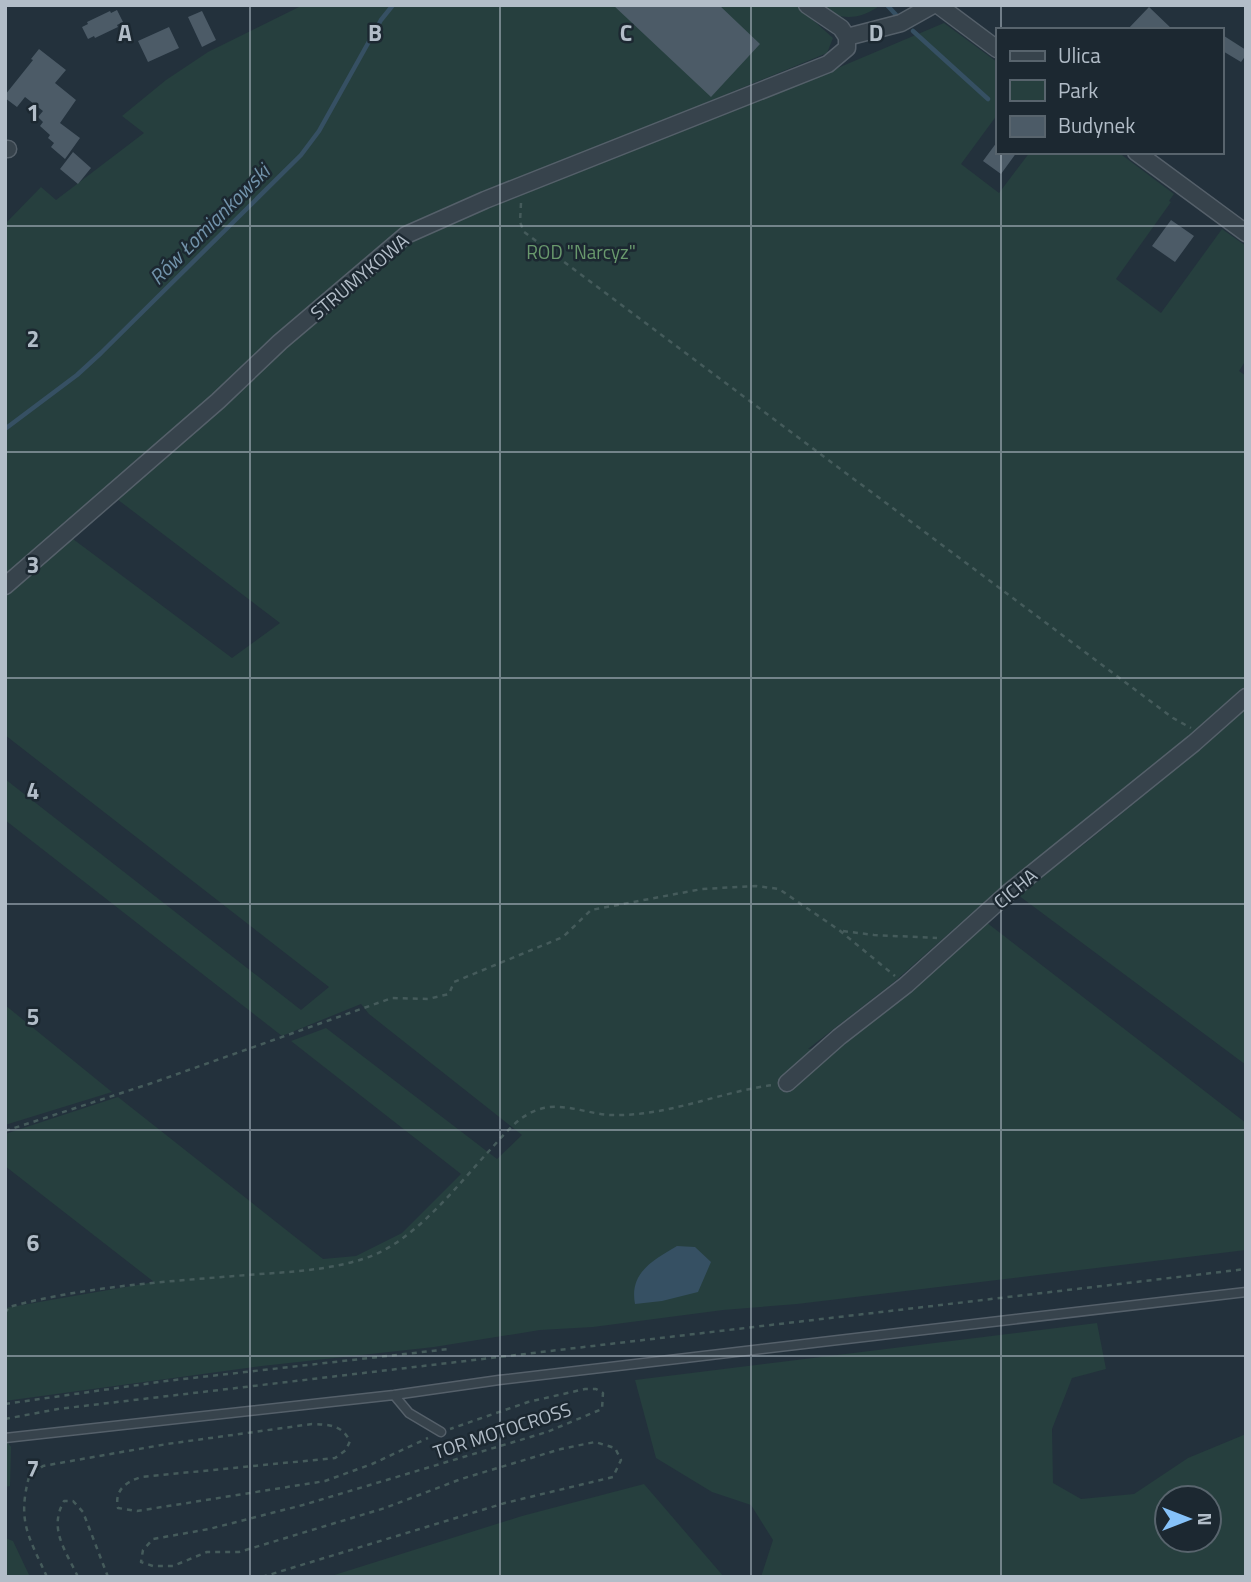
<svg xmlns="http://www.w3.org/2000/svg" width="1251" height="1582" font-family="'Titillium Web',sans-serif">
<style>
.green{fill:#263f3e;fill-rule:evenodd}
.water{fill:#365063}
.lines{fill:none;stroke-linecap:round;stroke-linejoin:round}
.stream{stroke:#365063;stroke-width:4.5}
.building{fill:#4c5b67}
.service-casing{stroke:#55606a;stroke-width:11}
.minor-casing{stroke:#55606a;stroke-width:19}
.path{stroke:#455b5b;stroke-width:2.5;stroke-dasharray:5 5;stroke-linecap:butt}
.service{stroke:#37434c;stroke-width:8}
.minor{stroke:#37434c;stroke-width:16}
.grid{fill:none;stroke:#b2bdc8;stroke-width:2;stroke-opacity:0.55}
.labels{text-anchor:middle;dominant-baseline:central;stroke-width:5;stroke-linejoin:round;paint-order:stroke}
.park-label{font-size:19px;fill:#69996d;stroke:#1c2831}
.street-label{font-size:19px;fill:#b2bdc8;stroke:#1c2831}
.water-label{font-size:21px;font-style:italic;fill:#7293ab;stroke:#1c2831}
.grid-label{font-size:23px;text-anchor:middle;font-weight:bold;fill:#b2bdc8;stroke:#1c2831;stroke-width:5;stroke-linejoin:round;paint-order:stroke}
</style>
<rect width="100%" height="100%" fill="#23313c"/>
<path class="green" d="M 303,5 L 796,5 L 833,38 L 827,53 L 705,103 L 709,108 L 403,230 L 5,577 L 5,224 L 41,187 L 56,200 L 144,133 L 122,116 L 166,80 L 208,52 Z
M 822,5 L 880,5 C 863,19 838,23 822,5 Z
M 944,23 L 997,62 L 997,115 L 961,164 L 999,193 L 1030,152 L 1118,152 L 1174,194 L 1169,201 L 1171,202 L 1116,279 L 1161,313 L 1222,229 L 1246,246 L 1246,360 L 1239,371 L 1246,376 L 1246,687 L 1095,817 L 1006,883 L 894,982 L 808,1049 L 844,1045 L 986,922 L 1246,1123 L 1246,1250 L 797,1304 L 723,1310 L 593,1327 L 540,1330 L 434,1347 L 262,1366 L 5,1401 L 5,1308 L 154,1282 L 5,1166 L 5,1134 L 118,1097 L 323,1259 L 356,1256 L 402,1233 L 461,1174 L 291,1041 L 326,1028 L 497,1159 L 522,1135 L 369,1014 L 361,1004 L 282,1036 L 5,820 L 5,779 L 301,1010 L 329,987 L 5,735 L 5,592 L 69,536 L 232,658 L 280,623 L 113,496 L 408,238 L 833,70 Z
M 1246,703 L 1246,1065 L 1018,895 L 1087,842 L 1204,746 Z
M 5,1005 L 112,1092 L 5,1125 Z
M 1097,1323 L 1106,1369 L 1072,1378 L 1052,1429 L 1053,1483 L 1081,1499 L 1134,1494 L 1188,1458 L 1246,1434 L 1246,1577 L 761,1577 L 773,1540 L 751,1505 L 712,1492 L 656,1458 L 635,1380 ZM 1167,1498 L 1209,1498 L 1209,1540 L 1167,1540 Z
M 7,1441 L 11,1447 L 10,1486 L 5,1487 Z
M 644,1484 L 724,1577 L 328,1577 L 522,1516 Z
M 5,1538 L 13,1541 L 30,1577 L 5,1577 Z"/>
<path class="water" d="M 677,1246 L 695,1247 L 711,1262 L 698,1292 L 662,1301 L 635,1304 C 629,1273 653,1260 677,1246 Z"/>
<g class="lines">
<path class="stream" d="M 887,5 L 898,17
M 913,31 L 988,99
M 5,429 L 77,375 L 101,353 L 301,155 L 319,131 L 381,20 L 393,5"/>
</g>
<path class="building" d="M 613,5 L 719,5 L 760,44 L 711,97 Z
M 1149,7 L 1173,30 L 1127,30 Z
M 117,10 L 123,22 L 117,25 L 118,27 L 95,38 L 94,36 L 88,39 L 82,27 L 88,24 L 87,22 L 110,11 L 111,13 Z
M 202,11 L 216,40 L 202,47 L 188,17 Z
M 169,27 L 179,48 L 148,62 L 138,41 Z
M 1221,34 L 1246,50 L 1246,55 L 1241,62 L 1221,50 Z
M 39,49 L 66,70 L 55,83 L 76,100 L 60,123 L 80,138 L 65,159 L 51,147 L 54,143 L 48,138 L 50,135 L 40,126 L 43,122 L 38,117 L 43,111 L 25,97 L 17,107 L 5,98 L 5,95 L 33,60 L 31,59 Z
M 997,142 L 997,152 L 1017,152 L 1001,174 L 983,161 Z
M 73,152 L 91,168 L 78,184 L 60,169 Z
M 1171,220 L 1194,236 L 1175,262 L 1152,246 Z"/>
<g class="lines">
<g class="service-casing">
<path id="service" d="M 394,1395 L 409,1413 L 441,1432
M 5,1438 L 394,1395 L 499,1380 L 1246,1292"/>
</g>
<g class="minor-casing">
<path id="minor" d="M 807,5 L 841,28 L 847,37 L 901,23 L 933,5
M 938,5 L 997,49
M 5,149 L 8,149
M 1136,152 L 1246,233
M 5,586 L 218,401 L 280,342 L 406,235 L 485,200 L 828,64 L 847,48 L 847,37
M 787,1083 L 839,1037 L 906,985 L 1008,893 L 1194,743 L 1246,697"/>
</g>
<path class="path" d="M 521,203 L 520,222 L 524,232 L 1173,718 L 1191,728
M 843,931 L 874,935 L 937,938
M 5,1131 L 152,1083 L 392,998 L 428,999 L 449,994 L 454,982 L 563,937 L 591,910 L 702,889 L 756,886 L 779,889 L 839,930 L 895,976
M 5,1313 L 9,1307 C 82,1287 160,1282 235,1276 C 280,1272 324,1272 366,1258 C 414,1242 456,1187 489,1151 C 503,1136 517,1117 537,1110 C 561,1101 587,1114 611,1115 C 666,1117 719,1092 773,1085
M 5,1404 L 166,1381 L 449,1349
M 5,1419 L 58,1409 L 1246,1269
M 47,1577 C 29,1537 17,1522 29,1477 L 43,1466 L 167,1444 L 312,1424 C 329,1425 341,1424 350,1441 L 346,1450 L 335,1458 L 141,1477 C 126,1482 114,1490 118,1508 L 137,1511 L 325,1481 L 372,1464 L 428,1438
M 78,1577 C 66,1551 48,1529 64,1501 L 73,1501 L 83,1512 L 108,1577
M 262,1577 L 505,1503 L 613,1477 L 621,1460 L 615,1448 L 595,1442 L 561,1449 L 461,1479 L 385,1508 L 239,1552 L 207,1552 L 173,1566 L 153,1566 L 141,1562 L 143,1550 L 153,1539 L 209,1529 L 303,1505 L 547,1432 L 602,1409 L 603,1393 L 596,1389 L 585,1389 L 528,1402 L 450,1429"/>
<use href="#service" class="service"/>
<use href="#minor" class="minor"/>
</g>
<path class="grid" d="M 250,5 L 250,1577M 500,5 L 500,1577M 751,5 L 751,1577M 1001,5 L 1001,30M 1001,152 L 1001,1577M 5,226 L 1246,226M 5,452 L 1246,452M 5,678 L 1246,678M 5,904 L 1246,904M 5,1130 L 1246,1130M 5,1356 L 1246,1356"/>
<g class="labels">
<g class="park-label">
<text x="581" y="251">ROD "Narcyz"</text>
</g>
<g class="street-label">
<text transform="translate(359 276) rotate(-40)">STRUMYKOWA</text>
<text transform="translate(1015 888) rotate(-40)">CICHA</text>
<text transform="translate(502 1430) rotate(-18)">TOR MOTOCROSS</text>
</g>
<g class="water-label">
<text transform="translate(209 224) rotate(-45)">Rów Łomiankowski</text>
</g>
</g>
<g class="grid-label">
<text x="125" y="41">A</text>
<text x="375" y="41">B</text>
<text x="626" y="41">C</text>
<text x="876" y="41">D</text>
<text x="33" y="121">1</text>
<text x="33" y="347">2</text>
<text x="33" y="573">3</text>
<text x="33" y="799">4</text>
<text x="33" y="1025">5</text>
<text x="33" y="1251">6</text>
<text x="33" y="1477">7</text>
</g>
<rect width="1251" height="1582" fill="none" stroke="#b2bdc8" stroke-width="14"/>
<rect x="996" y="28" width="228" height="126" fill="#1c2831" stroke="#58646d" stroke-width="2"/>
<rect x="1010" y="51" width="35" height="10" fill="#37434c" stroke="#58646d" stroke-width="2"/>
<text x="1058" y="63" font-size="21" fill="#b2bdc8">Ulica</text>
<rect x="1010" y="80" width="35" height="21" fill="#263f3e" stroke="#58646d" stroke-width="2"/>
<text x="1058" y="98" font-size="21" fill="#b2bdc8">Park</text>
<rect x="1010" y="116" width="35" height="21" fill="#4c5b67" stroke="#58646d" stroke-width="2"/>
<text x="1058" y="133" font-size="21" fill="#b2bdc8">Budynek</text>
<g transform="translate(1188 1519) rotate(90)"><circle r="33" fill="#1c2831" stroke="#58646d" stroke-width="2"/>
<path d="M0-5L12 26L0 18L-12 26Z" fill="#86c2f9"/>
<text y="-10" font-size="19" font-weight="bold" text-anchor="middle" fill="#b2bdc8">N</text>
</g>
</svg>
